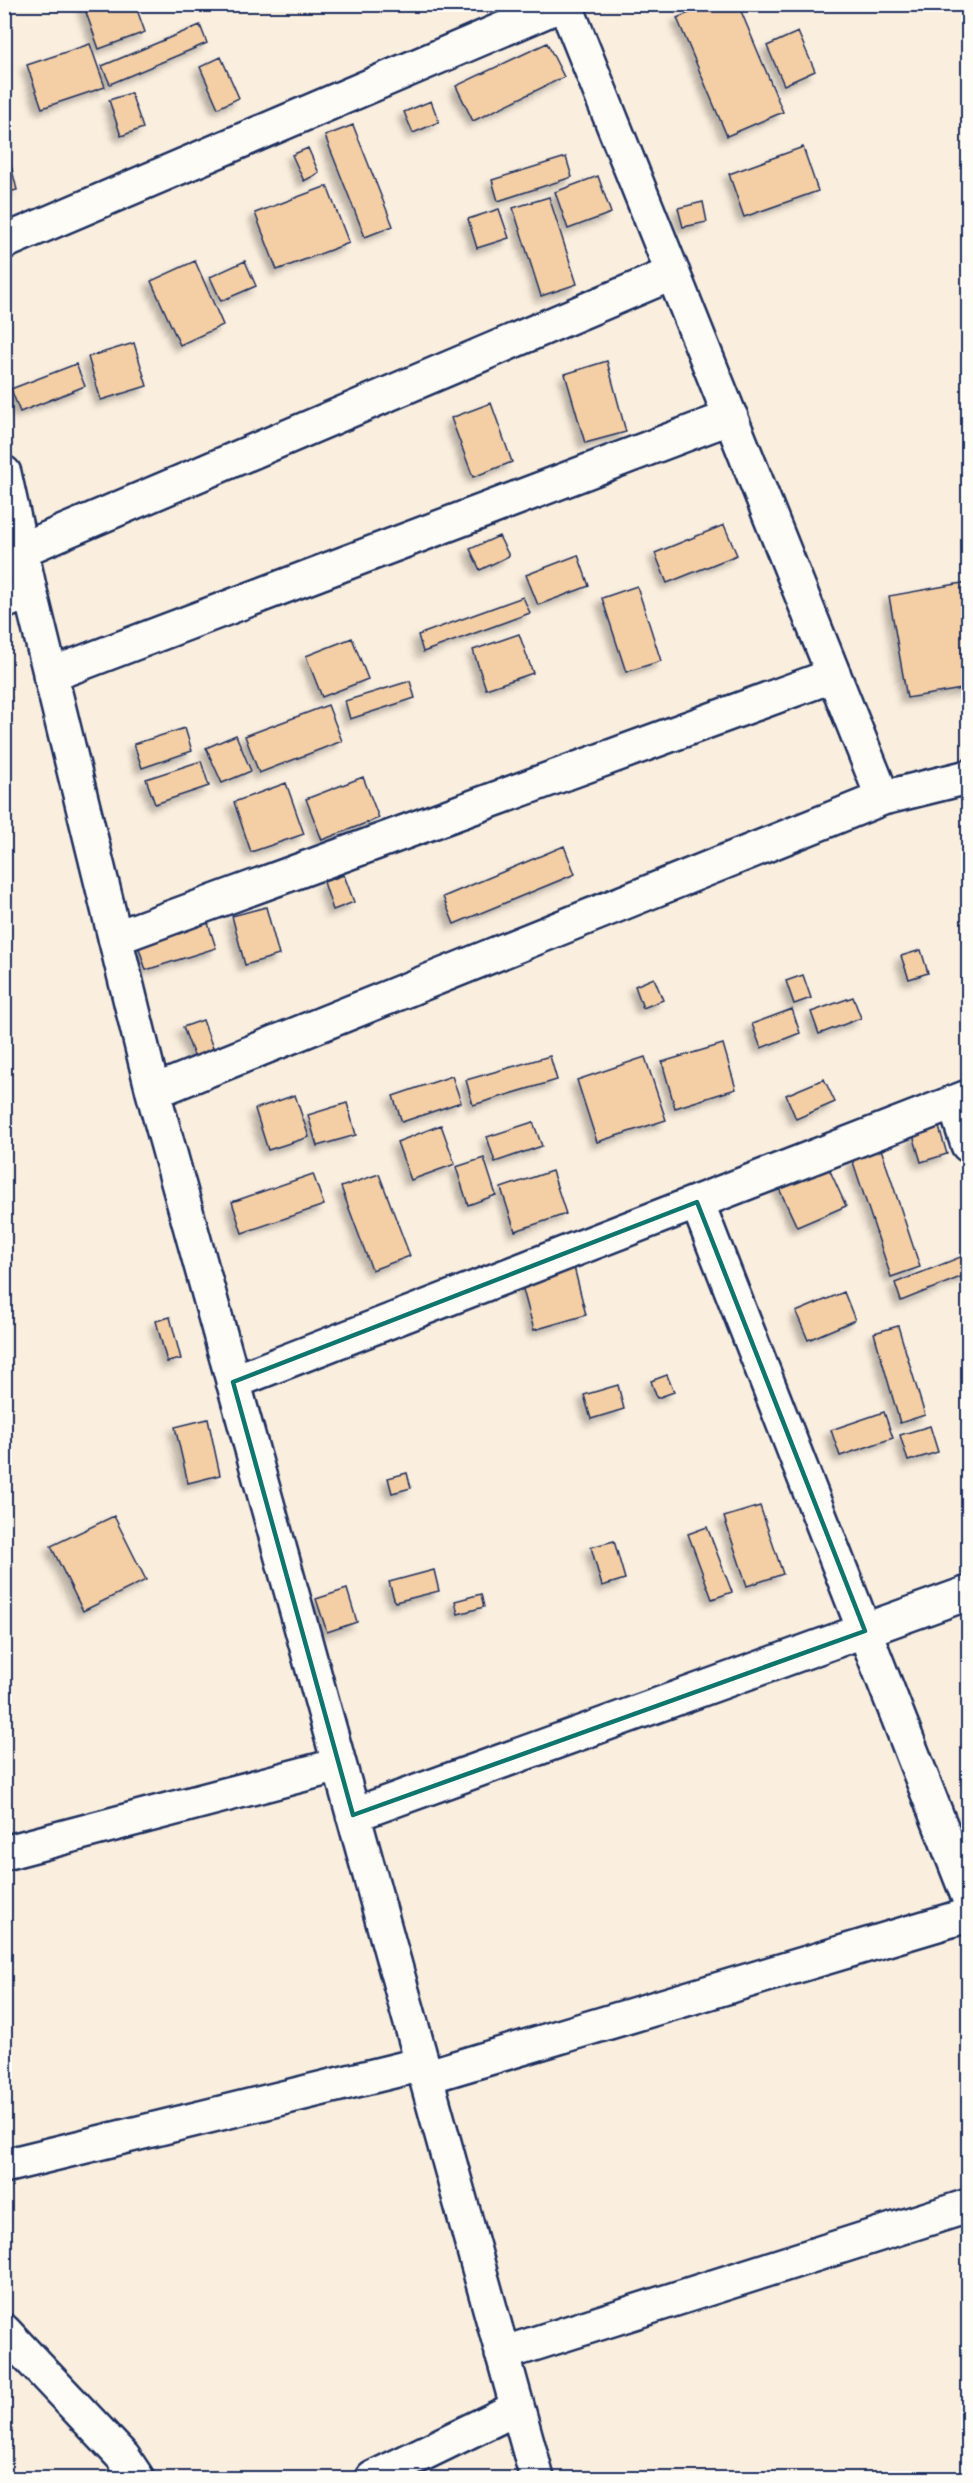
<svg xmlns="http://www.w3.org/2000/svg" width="973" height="2483" font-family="Mali,sans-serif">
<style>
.building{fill:#f4cea4;stroke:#1b2f5e;stroke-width:1.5;filter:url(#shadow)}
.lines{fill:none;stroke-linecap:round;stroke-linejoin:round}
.street-casing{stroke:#1b2f5e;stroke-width:38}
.street{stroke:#fdfcf7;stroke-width:33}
.marked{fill:none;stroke:#0f766e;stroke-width:4.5;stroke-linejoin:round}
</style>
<defs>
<filter id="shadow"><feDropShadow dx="-5.5" dy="5.5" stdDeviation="3" flood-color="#0004"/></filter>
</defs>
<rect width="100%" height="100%" fill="#faeede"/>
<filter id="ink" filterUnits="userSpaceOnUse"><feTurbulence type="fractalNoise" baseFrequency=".0167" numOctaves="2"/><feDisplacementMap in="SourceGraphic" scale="12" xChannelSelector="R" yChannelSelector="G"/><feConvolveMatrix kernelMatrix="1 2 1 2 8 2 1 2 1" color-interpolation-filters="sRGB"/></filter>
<g filter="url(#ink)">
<path class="building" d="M 83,4 L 135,4 L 145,32 L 99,49 Z
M 710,4 L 738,4 L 783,112 L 727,136 L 677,18 Z
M 200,25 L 207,43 L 110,84 L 102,66 Z
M 798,32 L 815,71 L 784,85 L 767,46 Z
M 547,43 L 564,77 L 473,121 L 456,86 Z
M 90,44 L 105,87 L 42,108 L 27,65 Z
M 221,57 L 239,98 L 218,108 L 200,67 Z
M 131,93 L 143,128 L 121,136 L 109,100 Z
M 431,101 L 439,122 L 413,133 L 404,112 Z
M 353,125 L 393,226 L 365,237 L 325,136 Z
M 803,147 L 818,191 L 744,217 L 729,174 Z
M 308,148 L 319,173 L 304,181 L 292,155 Z
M 7,149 L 17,190 L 4,193 L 4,150 Z
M 566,157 L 572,177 L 498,201 L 492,180 Z
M 598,176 L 611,213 L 568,229 L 555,192 Z
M 327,186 L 349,243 L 277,270 L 255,213 Z
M 549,197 L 577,284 L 541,296 L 513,208 Z
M 703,202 L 707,222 L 683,227 L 678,208 Z
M 499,209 L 509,238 L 477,248 L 468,219 Z
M 195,261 L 223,325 L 180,345 L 151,281 Z
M 245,261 L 256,286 L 221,301 L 210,277 Z
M 134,343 L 147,386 L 101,400 L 88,357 Z
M 607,361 L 626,432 L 585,443 L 565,374 Z
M 76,364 L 85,386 L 20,412 L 11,389 Z
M 491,403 L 512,462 L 473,477 L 451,418 Z
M 724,525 L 737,555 L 667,583 L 655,553 Z
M 499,536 L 509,556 L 480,570 L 470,549 Z
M 578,555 L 589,586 L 538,605 L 526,575 Z
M 968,582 L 968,688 L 907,698 L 889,596 Z
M 637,586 L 661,661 L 626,672 L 602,598 Z
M 523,597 L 530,613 L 423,652 L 418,635 Z
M 519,634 L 533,673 L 486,689 L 473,650 Z
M 352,638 L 368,679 L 322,697 L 306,656 Z
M 410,681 L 415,698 L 350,719 L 345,701 Z
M 328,705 L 342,741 L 259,773 L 245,736 Z
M 185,728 L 192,751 L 142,768 L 134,744 Z
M 236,735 L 251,771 L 222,783 L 206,748 Z
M 201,761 L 209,786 L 155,804 L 146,779 Z
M 363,777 L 379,818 L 322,840 L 306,799 Z
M 286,783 L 304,834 L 251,852 L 234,802 Z
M 564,846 L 575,874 L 454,924 L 443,897 Z
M 344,875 L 354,902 L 333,910 L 324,882 Z
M 266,907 L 279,955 L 245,965 L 232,916 Z
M 208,923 L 216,948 L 146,970 L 138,945 Z
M 921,950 L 928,973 L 909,979 L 901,956 Z
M 803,975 L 811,998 L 794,1004 L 786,981 Z
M 654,978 L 663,1000 L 643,1008 L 635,986 Z
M 853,997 L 861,1018 L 819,1034 L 811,1012 Z
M 792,1009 L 800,1033 L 761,1048 L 752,1024 Z
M 203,1020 L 215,1054 L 196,1061 L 183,1027 Z
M 723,1044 L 736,1089 L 675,1108 L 662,1062 Z
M 550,1056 L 557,1080 L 473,1105 L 466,1080 Z
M 645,1057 L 666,1120 L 597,1142 L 577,1080 Z
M 452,1076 L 461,1102 L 402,1122 L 393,1096 Z
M 824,1079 L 835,1102 L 796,1119 L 786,1095 Z
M 295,1095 L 309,1137 L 268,1150 L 255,1109 Z
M 347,1103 L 356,1135 L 317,1146 L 308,1115 Z
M 533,1122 L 542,1146 L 495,1162 L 487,1137 Z
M 441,1125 L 455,1164 L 411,1180 L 397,1142 Z
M 939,1127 L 947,1154 L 921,1162 L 913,1135 Z
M 881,1149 L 920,1267 L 891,1277 L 852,1159 Z
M 484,1158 L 496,1195 L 468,1205 L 456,1167 Z
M 826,1162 L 846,1206 L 797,1227 L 777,1184 Z
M 552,1171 L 566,1214 L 515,1231 L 501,1188 Z
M 313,1174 L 324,1205 L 242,1233 L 232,1202 Z
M 379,1174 L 410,1256 L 372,1270 L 341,1187 Z
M 968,1254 L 968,1274 L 901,1301 L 895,1283 Z
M 574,1267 L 586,1315 L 534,1330 L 521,1282 Z
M 844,1292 L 855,1320 L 808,1340 L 796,1312 Z
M 170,1317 L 181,1359 L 167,1362 L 156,1321 Z
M 898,1326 L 925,1415 L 900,1423 L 874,1333 Z
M 667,1375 L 674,1392 L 657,1398 L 651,1381 Z
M 618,1385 L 624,1409 L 591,1419 L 584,1395 Z
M 884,1412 L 893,1438 L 840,1456 L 831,1430 Z
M 208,1419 L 220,1475 L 188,1483 L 175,1427 Z
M 930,1426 L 938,1452 L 908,1461 L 900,1435 Z
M 407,1473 L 411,1488 L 392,1493 L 388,1478 Z
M 760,1506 L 783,1574 L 747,1586 L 724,1517 Z
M 114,1516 L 146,1580 L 83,1611 L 51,1546 Z
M 707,1527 L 732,1592 L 712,1599 L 688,1534 Z
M 614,1541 L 625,1579 L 602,1586 L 591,1547 Z
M 434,1570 L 439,1591 L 395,1602 L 389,1582 Z
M 347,1589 L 357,1622 L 327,1632 L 316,1599 Z
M 481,1594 L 484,1607 L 458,1614 L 455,1601 Z"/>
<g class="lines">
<g class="street-casing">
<path id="street" d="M 565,4 L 883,798
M 4,242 L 562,4
M 4,473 L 30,591 L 153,1092 L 537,2478
M 21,550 L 673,273
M 4,602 L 30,591
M 50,675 L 731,417
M 115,938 L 834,675
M 153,1092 L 883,798 L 968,777
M 954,1102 L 968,1145
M 697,1202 L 968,1896
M 233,1382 L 968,1097
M 353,1815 L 968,1593
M 4,1853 L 339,1765
M 425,2077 L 968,1915
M 4,2166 L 422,2064
M 4,2331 L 123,2457 L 137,2478
M 502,2354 L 968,2206
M 373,2478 L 517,2408"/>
</g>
<use href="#street" class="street"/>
</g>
</g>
<path class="marked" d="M 697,1202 L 865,1631 L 353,1815 L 233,1382 Z"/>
<rect width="973" height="2483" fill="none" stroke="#fdfcf7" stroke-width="24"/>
<rect x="12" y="12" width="949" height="2459" fill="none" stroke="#1b2f5e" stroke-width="2" filter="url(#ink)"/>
</svg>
